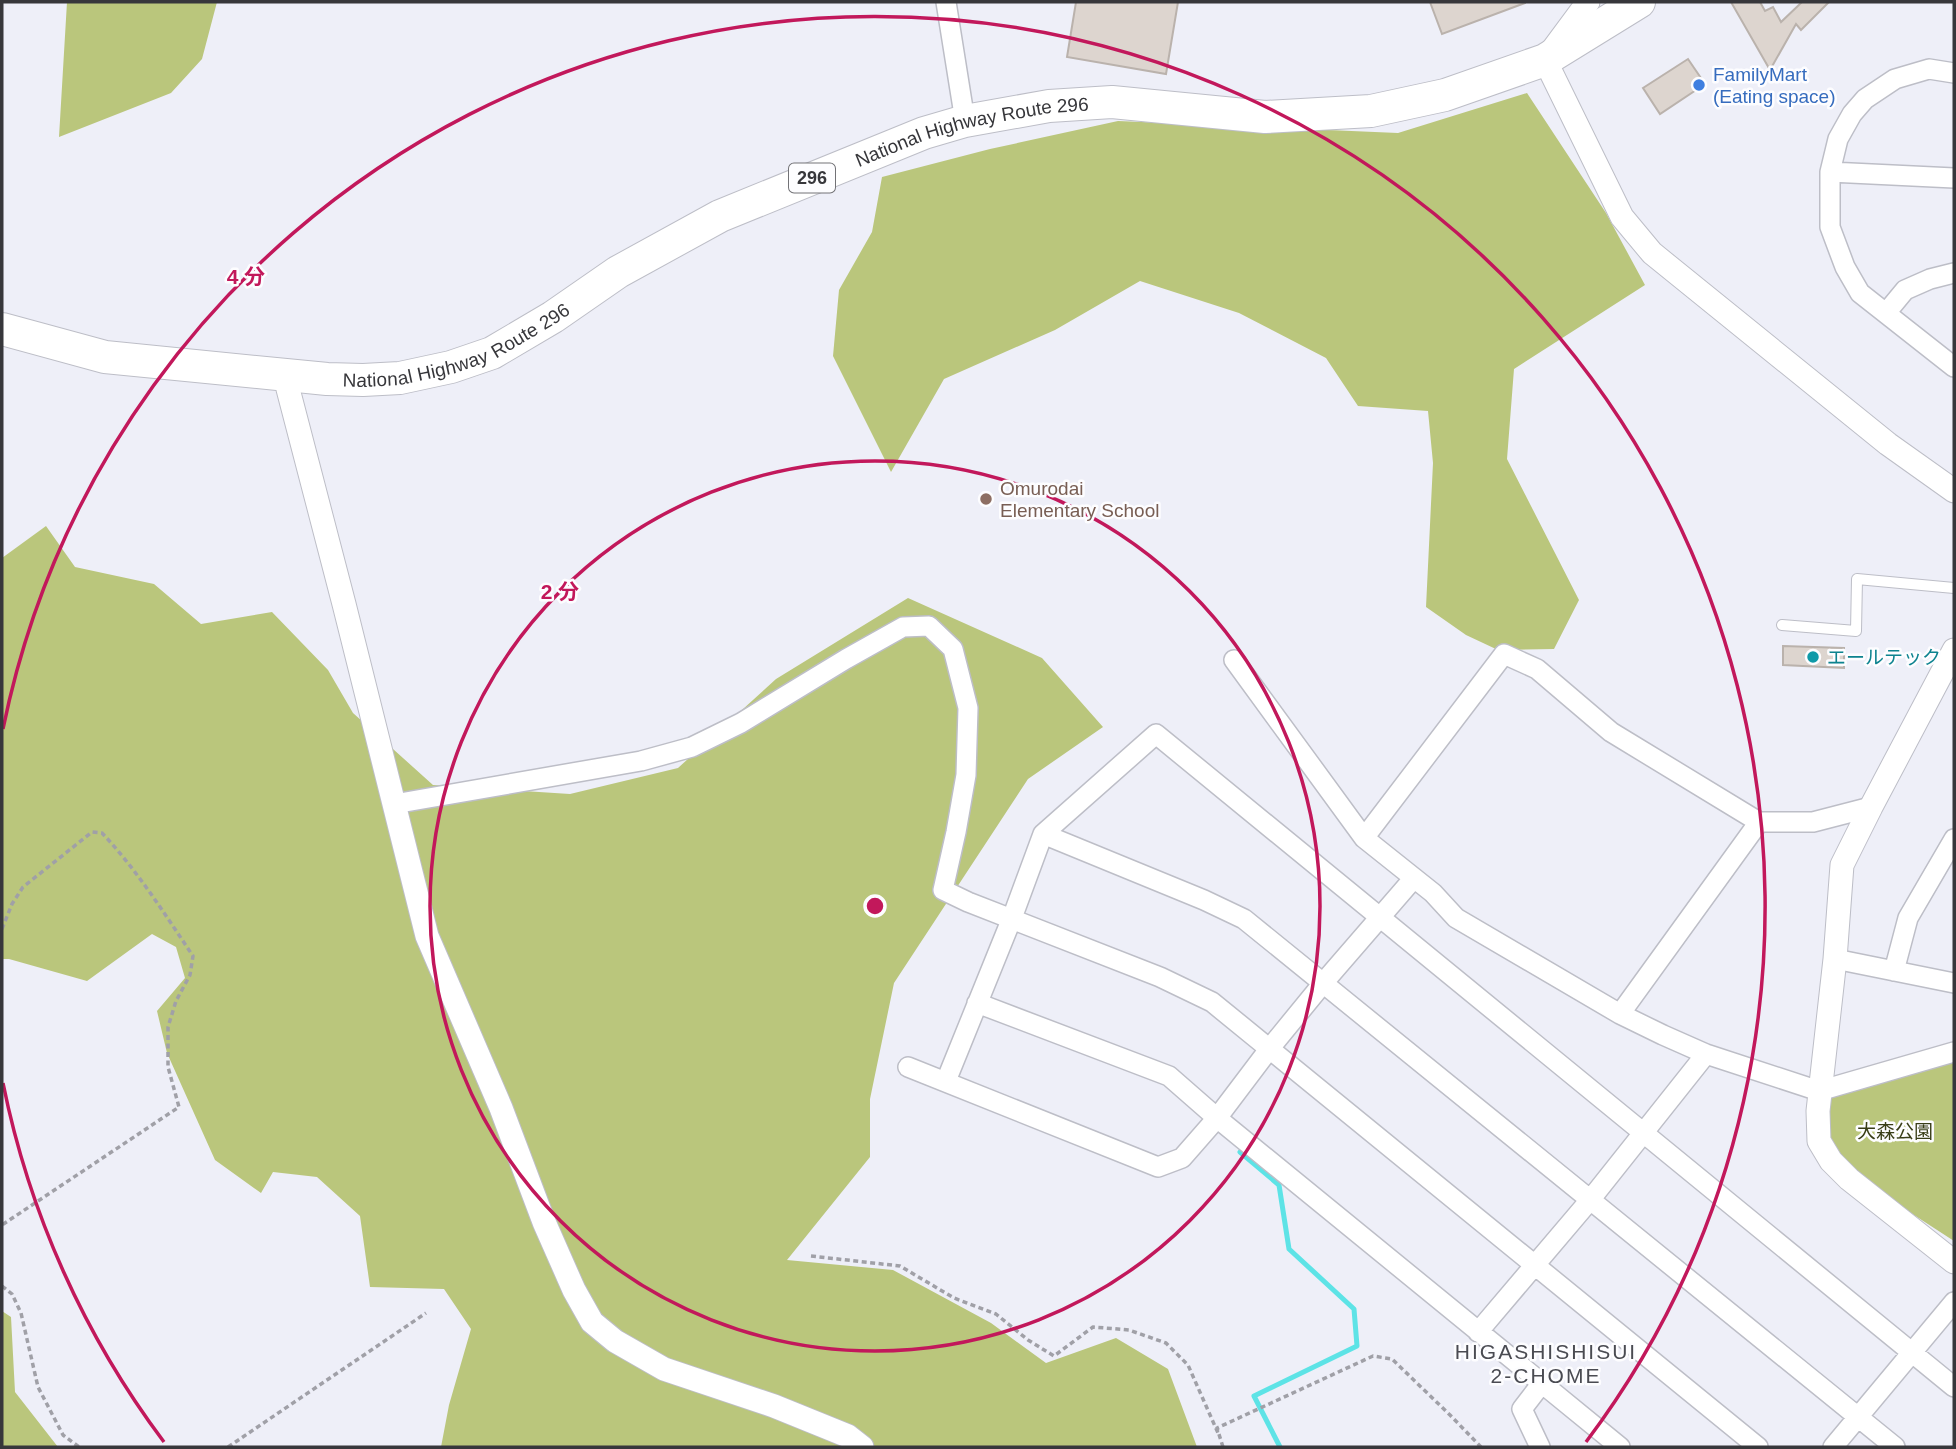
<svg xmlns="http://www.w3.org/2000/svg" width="1956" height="1449" font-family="Helvetica,'Noto Sans JP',sans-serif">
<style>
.green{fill:#bac67c}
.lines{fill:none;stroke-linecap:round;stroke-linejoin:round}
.stream{stroke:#5de3e6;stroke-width:5}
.building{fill:#ddd5cf;stroke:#bab2ac;stroke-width:2}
.service-casing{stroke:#bdbec7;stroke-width:12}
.minor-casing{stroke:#bdbec7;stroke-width:22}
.tertiary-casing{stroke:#bdbec7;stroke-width:25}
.trunk-casing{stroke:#bdbec7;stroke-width:34}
.path{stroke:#a0a0a7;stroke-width:3.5;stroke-dasharray:5 3.5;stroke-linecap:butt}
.service{stroke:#fff;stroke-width:10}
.minor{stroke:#fff;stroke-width:19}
.tertiary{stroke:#fff;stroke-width:23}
.trunk{stroke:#fff;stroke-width:32}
.ring{fill:none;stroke:#c2185b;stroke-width:3.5}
.shop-dot{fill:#3f7fe0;stroke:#fdfdff;stroke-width:2.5}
.education-dot{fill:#8d6e63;stroke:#fdfdff;stroke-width:2.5}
.culture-dot{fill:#0f9aa8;stroke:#fdfdff;stroke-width:2.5}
.labels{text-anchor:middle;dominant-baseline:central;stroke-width:5;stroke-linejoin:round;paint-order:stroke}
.shield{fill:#fdfdff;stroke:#727276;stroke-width:2}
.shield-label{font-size:18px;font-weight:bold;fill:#37373b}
.shop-label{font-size:19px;fill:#366cbe;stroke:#fdfdff;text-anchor:start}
.street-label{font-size:19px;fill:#37373b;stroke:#fdfdff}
.education-label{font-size:19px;fill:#785e54;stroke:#fdfdff;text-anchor:start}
.culture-label{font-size:19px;fill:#0d838f;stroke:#fdfdff;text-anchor:start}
.park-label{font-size:19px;fill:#393e18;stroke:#fdfdff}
.neighbourhood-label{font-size:21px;letter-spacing:2px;fill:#4a4b52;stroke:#fdfdff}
.centre{fill:#c2185b;stroke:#fdfdff;stroke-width:3.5}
.ring-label{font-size:21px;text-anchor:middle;font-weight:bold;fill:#c2185b;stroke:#fdfdff;stroke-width:5;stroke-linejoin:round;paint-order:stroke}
</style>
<rect width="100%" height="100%" fill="#eeeff8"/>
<path class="green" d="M 67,2 L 217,2 L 202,59 L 171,93 L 59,137 Z
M 1527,93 L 1606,213 L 1645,285 L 1514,369 L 1507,459 L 1579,600 L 1554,649 L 1498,650 L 1466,635 L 1426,607 L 1433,463 L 1428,411 L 1358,406 L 1326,358 L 1239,313 L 1140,281 L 1055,330 L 944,379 L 891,472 L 833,356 L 839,290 L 872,232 L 882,177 L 990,149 L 1118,121 L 1398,133 Z
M 46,526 L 75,567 L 154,584 L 201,624 L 272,612 L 328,670 L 353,713 L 433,785 L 570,794 L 678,768 L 776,679 L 908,598 L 1042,658 L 1103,727 L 1028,779 L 894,983 L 870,1099 L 870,1157 L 787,1260 L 893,1270 L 991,1323 L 1046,1363 L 1116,1338 L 1168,1369 L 1197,1447 L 441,1447 L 449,1405 L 471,1329 L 444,1289 L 370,1287 L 360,1216 L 317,1177 L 273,1172 L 261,1193 L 215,1160 L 167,1053 L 157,1011 L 185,978 L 176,947 L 152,934 L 87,981 L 9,959 L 2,959 L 2,558 Z
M 1954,1052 L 1954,1241 L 1837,1165 L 1819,1141 L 1819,1091 Z
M 2,1311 L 11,1317 L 15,1392 L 58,1447 L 2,1447 Z"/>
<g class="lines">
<path class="stream" d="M 1240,1152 L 1279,1185 L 1289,1249 L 1354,1309 L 1357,1346 L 1254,1396 L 1280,1447"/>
</g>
<path class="building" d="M 1076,2 L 1178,2 L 1166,74 L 1067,57 Z
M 1430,2 L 1525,2 L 1525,3 L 1442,34 Z
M 1731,2 L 1760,2 L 1765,11 L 1773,7 L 1781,22 L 1802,2 L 1829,2 L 1801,30 L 1796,24 L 1770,70 Z
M 1688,59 L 1705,84 L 1660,114 L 1643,88 Z
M 1783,646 L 1844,648 L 1844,668 L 1783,665 Z"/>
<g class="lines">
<g class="service-casing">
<path id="service" d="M 1782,625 L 1856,631 L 1857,579 L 1954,588"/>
</g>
<g class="minor-casing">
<path id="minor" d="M 946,2 L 965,121
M 1954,73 L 1929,69 L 1895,79 L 1865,99 L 1852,114 L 1838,139 L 1830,172 L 1830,227 L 1845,267 L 1860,293 L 1954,367
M 1830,172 L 1954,178
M 1886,313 L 1905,290 L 1930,279 L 1954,273
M 1234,660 L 1364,838 L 1433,893 L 1456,918 L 1620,1014 L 1663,1035 L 1706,1054 L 1819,1091 L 1954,1052
M 394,804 L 641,761 L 692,747 L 741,723 L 846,659 L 903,627 L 929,626 L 953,649 L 968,708 L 966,775 L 956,832 L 943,890 L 968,902 L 1160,977 L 1212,1002 L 1758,1447
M 1043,834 L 1204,900 L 1244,919 L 1895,1447
M 1364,838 L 1504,654 L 1537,669 L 1611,732 L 1759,822 L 1813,822 L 1871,807
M 1835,959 L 1954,983
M 1894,971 L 1908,918 L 1954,839
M 977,1003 L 1169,1076 L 1217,1118 L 1620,1447
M 1620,1014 L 1759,822
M 908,1067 L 1158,1167 L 1182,1158 L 1217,1118 L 1270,1048 L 1324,982 L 1414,878
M 946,1081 L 1012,918 L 1043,834 L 1156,734 L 1954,1387
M 1478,1332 L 1590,1200 L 1706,1054
M 1540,1447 L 1522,1409 L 1542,1383
M 1833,1447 L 1954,1302"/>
</g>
<g class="tertiary-casing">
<path id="tertiary" d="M 1588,2 L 1545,60 L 1622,217 L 1652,253 L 1888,444 L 1954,491
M 287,374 L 286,377 L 288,389 L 344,604 L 427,936 L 501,1108 L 544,1222 L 574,1290 L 592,1322 L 615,1341 L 664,1369 L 774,1406 L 848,1436 L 862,1447
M 1954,650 L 1871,807 L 1842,865 L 1835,959 L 1818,1111 L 1819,1141 L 1831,1161 L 1849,1179 L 1954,1262"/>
</g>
<g class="trunk-casing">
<g id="trunk">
<path id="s1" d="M 2,329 L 105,357 L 327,379 L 363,380 L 400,378 L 451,367 L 492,353 L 553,317 L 618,272 L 720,216 L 924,133 L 965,121 L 1049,106 L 1112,102 L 1265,117 L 1371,111 L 1445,95 L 1545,60 L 1639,2"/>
</g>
</g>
<path class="path" d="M 2,929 L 12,904 L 23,887 L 92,832 L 102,833 C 137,870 164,913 193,956 L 190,975 L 176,1001 L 168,1027 L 168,1067 L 179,1107 L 2,1225
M 811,1256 L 900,1266 L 954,1298 L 996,1314 L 1028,1340 L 1054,1356 L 1093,1327 L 1129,1330 L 1166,1343 L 1188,1365 L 1218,1433
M 2,1286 L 12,1294 L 21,1313 L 38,1387 L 63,1435 L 79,1447
M 228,1447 L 426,1313
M 1223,1447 L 1217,1428 L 1373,1356 L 1392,1359 L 1450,1415 L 1481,1447"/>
<use href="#service" class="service"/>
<use href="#minor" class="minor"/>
<use href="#tertiary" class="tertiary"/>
<use href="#trunk" class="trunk"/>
</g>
<g class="ring">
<circle cx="875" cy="906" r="445"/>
<path d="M164 1442A890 890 0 0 1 3 1083M3 729A890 890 0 1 1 1586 1442"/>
</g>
<circle class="shop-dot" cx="1699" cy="85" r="7"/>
<circle class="education-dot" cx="986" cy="499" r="7"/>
<circle class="culture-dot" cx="1813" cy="657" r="7"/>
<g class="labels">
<rect class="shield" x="789" y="163.5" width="46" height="29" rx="5"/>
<g class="shield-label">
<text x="812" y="178">296</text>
</g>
<g class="shop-label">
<text x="1713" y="74">FamilyMart<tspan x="1713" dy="22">(Eating space)</tspan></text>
</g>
<g class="street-label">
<text stroke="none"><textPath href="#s1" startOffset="1032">National Highway Route 296</textPath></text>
<text stroke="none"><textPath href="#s1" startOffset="466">National Highway Route 296</textPath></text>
</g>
<g class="education-label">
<text x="1000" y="488">Omurodai<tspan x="1000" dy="22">Elementary School</tspan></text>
</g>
<g class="culture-label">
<text x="1827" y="657">エールテック</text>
</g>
<g class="park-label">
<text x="1895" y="1131">大森公園</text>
</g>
<g class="neighbourhood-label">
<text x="1546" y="1351">HIGASHISHISUI<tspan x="1546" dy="24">2-CHOME</tspan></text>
</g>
</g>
<circle cx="875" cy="906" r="10" class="centre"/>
<g class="ring-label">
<text x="246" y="284">4 分</text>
<text x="560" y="599">2 分</text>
</g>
<rect width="1956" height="1449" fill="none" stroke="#37373b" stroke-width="7"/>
</svg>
